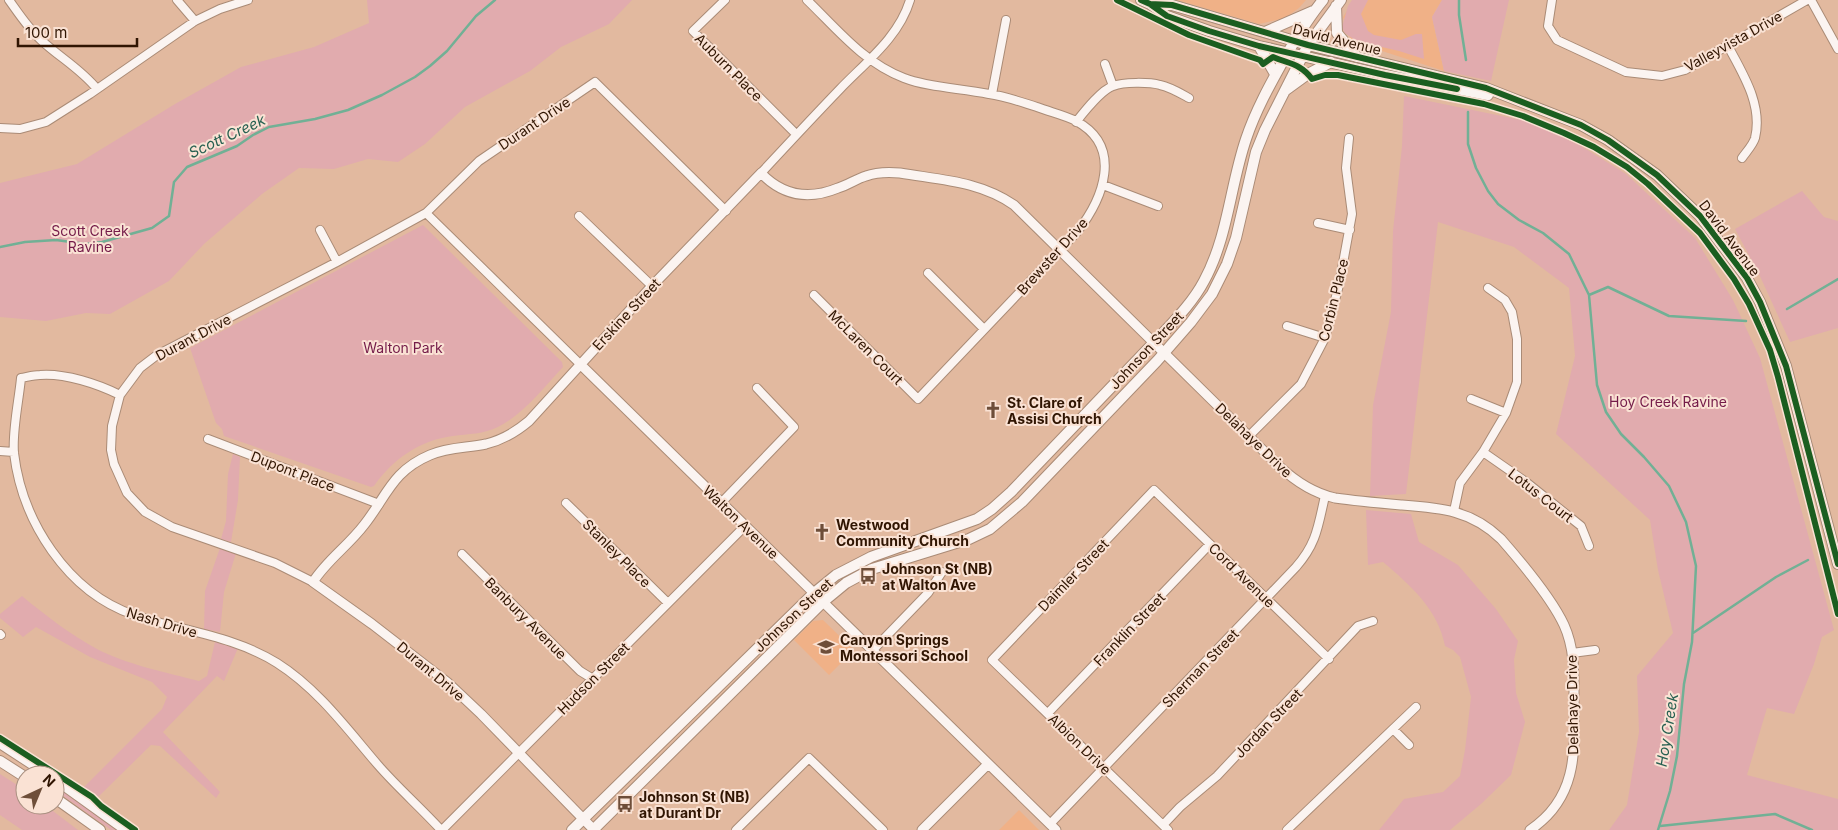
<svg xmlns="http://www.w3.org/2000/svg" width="1838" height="830" font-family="Inter,sans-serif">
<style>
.built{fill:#f0b187}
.green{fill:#e1abae}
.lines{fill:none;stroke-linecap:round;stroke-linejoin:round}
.stream{stroke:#71b095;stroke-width:2.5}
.minor-casing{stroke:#aa8b76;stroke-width:10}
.tertiary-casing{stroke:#aa8b76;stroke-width:11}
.secondary-casing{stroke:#aa8b76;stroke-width:12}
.minor{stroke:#fbf4f1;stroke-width:8}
.tertiary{stroke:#fbf4f1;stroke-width:9}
.secondary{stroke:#fbf4f1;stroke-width:10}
.cycleway-casing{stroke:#fae2d4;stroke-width:9}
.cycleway{stroke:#1b5e20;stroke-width:6}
.labels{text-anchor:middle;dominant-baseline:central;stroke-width:4;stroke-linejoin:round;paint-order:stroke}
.street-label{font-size:14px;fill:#301502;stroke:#fae2d4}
.park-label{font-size:14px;fill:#741b49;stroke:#fae2d4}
.poi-label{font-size:14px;font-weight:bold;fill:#301502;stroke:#fae2d4;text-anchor:start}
.water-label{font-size:15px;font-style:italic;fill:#276051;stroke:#fae2d4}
</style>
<rect width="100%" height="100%" fill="#e2b99f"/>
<path class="built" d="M 1177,0 L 1306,0 L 1299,8 L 1285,18 L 1259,24 Z
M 1354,0 L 1442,0 L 1432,17 L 1444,71 L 1351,41 L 1343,17 Z
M 823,620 L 858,654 L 848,663 L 844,660 L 829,675 L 794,640 L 813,621 Z
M 1019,810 L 1039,830 L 999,830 Z"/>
<path class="green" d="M 367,0 L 632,0 L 609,24 L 561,47 L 530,71 L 465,107 L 425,144 L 398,162 L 368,159 L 334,169 L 299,168 L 262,194 L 204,244 L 169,281 L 110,314 L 86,313 L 46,321 L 0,317 L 0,183 L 77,164 L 175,104 L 241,67 L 314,47 L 369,23 Z
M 1352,0 L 1368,0 L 1361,14 L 1368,31 L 1374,35 L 1401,40 L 1416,34 L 1422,34 L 1424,59 L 1399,51 L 1356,41 L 1345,33 L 1342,27 L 1348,6 Z
M 1442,0 L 1509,0 L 1491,81 L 1444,71 L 1432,17 Z
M 1404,96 L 1531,122 L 1581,146 L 1626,174 L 1695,238 L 1733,300 L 1760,358 L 1834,630 L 1822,637 L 1814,664 L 1794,714 L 1767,708 L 1747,775 L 1838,799 L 1838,830 L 1609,830 L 1627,805 L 1639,732 L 1637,676 L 1673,633 L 1658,570 L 1650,520 L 1556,434 L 1575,356 L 1569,288 L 1514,247 L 1438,222 L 1406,494 L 1370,496 L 1373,405 L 1391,312 L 1393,231 L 1402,146 Z
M 1802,191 L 1824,217 L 1838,221 L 1838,328 L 1790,342 L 1759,274 L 1735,229 Z
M 423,225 L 562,362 L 563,367 C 543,388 524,414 498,427 C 484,434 468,434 453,436 C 420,440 393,459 374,486 L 371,487 L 224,436 L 222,429 L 216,423 L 190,348 Z
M 233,454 L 240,457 L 238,500 L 231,542 L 221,539 L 226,521 L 228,474 Z
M 1366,510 L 1411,514 L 1419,542 L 1458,565 L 1496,609 L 1518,641 L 1514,660 L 1516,693 L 1525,722 L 1511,775 L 1481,804 L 1450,830 L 1379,830 L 1404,799 L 1443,792 L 1460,776 L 1465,750 L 1471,697 L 1460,657 L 1453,650 L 1445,646 C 1438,609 1410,585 1383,562 L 1368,565 Z
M 220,548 L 236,553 L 224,592 L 220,632 L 204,629 L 205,591 Z
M 22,596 C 46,616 70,634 97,649 C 125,664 168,673 199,681 L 207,676 L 215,642 L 238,648 L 224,681 L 217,676 L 163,732 L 220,792 L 216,798 L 160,746 L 151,745 L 95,800 L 81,790 L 162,709 L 167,697 L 152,682 L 90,657 L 36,627 L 23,637 L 0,618 L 0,614 Z
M 0,774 L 25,790 L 25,805 L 45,805 L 78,830 L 22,830 L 0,815 Z
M 55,785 L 118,830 L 111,830 L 55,790 Z"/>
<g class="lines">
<path class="stream" d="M 1459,0 L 1459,15 L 1466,60
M 1468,112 L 1468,144 L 1476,168 L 1488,191 L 1498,204 L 1519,220 L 1543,233 L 1569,254 L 1589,295 L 1597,385 L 1606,412 L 1621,434 L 1644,457 L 1669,486 L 1686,522 L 1696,566 L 1692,642 L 1684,684 L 1677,756 L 1670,791 L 1658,830
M 0,247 L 25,242 L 56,240 L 86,244 L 102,242 L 152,228 L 169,216 L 174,182 L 187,167 L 237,146 L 253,135 L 269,127 L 315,119 L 348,110 L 382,95 L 415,77 L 430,66 L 447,51 L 476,16 L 495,0
M 1589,295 L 1608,287 L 1669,316 L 1746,321
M 1787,309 L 1838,279
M 1693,633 L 1776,577 L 1808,560
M 1660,826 L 1775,814 L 1812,830"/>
<g class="minor-casing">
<path id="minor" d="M 9,0 C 19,14 28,28 41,40 C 59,57 81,69 97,89
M 177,0 L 195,21
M 725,0 L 693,31 L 796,134
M 807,0 C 837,29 864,63 904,78 C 930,88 961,88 989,94 C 1005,96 1021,102 1037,107 C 1050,112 1064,115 1076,121 C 1124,147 1103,199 1077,232 L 918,399 L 814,295
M 1552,0 L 1548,26 L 1557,40 L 1626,72 L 1662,76 L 1685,70 L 1807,0
M 1811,0 L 1838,49
M 1728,46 C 1743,74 1763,105 1755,138 C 1753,145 1746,152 1742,158
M 1105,64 L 1113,86
M 992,94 L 1006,20
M 1076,122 C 1084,112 1101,90 1113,86 C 1123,82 1149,82 1160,85 C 1170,87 1180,93 1189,98
M 0,128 L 20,129 L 46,122 L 90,94 L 195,21 L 220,9 L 248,0
M 761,173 C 787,145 813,117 840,89 C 866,62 899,37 910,0
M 1103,185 L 1158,206
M 426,213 L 580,364
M 579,216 L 652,286
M 1318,223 L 1350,230
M 320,230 L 337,262
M 928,273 L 984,329
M 1287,326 L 1325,338
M 120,395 C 98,384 65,373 40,375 C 34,375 27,377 21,378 C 19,400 12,431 14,453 C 22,521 67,592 134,615 C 182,631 234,636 277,663 C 318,689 347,729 378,765 C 398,788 421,808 441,830
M 1471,399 L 1506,413
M 1249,436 L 1301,384 L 1325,338 L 1339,285 L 1352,214 L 1346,168 L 1349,138
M 208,439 L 379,504
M 0,451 L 14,452
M 1483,452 L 1526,482 L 1581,526 L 1589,546
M 566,503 L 668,603
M 721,503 L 794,427 L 757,388
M 1454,511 L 1460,483 L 1483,452 L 1506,413 L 1517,382 L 1517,339 L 1512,312 L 1505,300 L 1488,288
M 462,554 L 580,671 L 593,679
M 313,582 L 275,563 L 172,527 L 145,512 L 127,493 L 114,464 L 111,450 L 112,426 L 120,395 L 140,368 L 157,355 L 335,263 L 426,213 L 479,161 L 595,82 L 726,211
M 0,634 L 1,635
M 872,651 L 928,593 L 942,572
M 1572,653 L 1595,650
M 1048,713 L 1210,544
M 1393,729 L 1409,745
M 1050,824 L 1296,567 C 1317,543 1318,526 1325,496
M 1163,825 L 1180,807 L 1217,776 L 1358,626 L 1373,621
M 442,830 L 745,526
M 736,830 L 809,758 L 883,830
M 1168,830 L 992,660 L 1154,490 L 1329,659
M 1287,830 L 1416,707"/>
</g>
<g class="tertiary-casing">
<path id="tertiary" d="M 580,364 L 1056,830
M 594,830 L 481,714 L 447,682 L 372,624 L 313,582 C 327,560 348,546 364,525 C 387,496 392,471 430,455 C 448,447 467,448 486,444 C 502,440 516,432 529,421 L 652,286 L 761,173 C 783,196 809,200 838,188 C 848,185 856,179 866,176 C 877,172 889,172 900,173 C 941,180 979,181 1014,205 L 1279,466 C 1295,481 1313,493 1335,498 C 1357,501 1379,503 1401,505 C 1441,508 1471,510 1501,539 C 1522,563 1551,597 1564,625 C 1575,649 1574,675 1574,700 C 1575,751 1578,798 1530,830
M 922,830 L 988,764"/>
</g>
<g class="secondary-casing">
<path id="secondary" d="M 1141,0 L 1150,4 L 1167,16 L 1209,31 L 1259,46 L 1385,75 L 1488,95
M 1150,4 L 1172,5 L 1308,45 L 1486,88 L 1581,125 L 1608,140 L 1657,175 L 1700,216 L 1747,278 L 1760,302 L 1786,366 L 1838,564
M 1336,6 L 1337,33 L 1357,57
M 1265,32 L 1313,11
M 1259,46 L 1275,74
M 1286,90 L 1308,74 L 1331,62
M 0,743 L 49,775
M 0,761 L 25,777
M 55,779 L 126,830
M 55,798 L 100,830
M 572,830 L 814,593 L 836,575 L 871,557 L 977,519 L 992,509 L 1011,492 L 1164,332 C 1179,316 1194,300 1204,281 C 1228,237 1230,186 1246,139 C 1256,109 1272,81 1287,54 C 1298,35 1309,17 1323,0
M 593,830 L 823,602 L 846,583 L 872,569 L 969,539 L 990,529 L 1022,502 L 1157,361 L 1191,322 L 1212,294 L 1227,264 L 1236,238 L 1256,152 L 1265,130 L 1308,45 L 1341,0"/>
</g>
<use href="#minor" class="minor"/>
<use href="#tertiary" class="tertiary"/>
<use href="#secondary" class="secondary"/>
<g class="cycleway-casing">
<path id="cycleway" d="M 1117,0 L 1189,35 L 1251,57 L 1260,60 L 1263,64 L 1273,57 C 1290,64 1301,64 1312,79 L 1325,75 L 1338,75 L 1484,104 L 1523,116 L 1564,133 L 1594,147 L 1627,167 L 1648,184 L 1700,233 L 1734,279 L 1749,304 L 1770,350 L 1778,377 L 1838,614
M 1141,0 L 1150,4 L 1167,16 L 1209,31 L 1259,46 L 1385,75 L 1457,89
M 1150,4 L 1172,5 L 1308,45 L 1486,88 L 1581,125 L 1608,140 L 1657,175 L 1700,216 L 1747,278 L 1760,302 L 1786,366 L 1838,564
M 0,738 L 92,797 L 101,806 L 135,830"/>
</g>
<use href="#cycleway" class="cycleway"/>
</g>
<defs>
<g id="church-bare" transform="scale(1.35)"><path d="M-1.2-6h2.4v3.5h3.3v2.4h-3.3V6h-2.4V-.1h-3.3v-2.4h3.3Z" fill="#6e4e39" stroke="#fae2d4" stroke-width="2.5" paint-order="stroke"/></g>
<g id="bus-bare" transform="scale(1.35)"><path d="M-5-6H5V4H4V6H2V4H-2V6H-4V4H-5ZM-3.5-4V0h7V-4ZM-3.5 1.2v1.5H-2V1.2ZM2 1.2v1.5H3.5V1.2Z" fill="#6e4e39" stroke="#fae2d4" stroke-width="2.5" paint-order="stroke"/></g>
<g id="school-bare" transform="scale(1.35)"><path d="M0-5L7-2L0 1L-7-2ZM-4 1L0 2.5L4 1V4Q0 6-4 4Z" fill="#6e4e39" stroke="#fae2d4" stroke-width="2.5" paint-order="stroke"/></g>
</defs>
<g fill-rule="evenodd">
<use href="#church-bare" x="993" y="410"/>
<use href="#church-bare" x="822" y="532"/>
<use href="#bus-bare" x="868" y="576"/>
<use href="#school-bare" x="826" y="647"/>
<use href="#bus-bare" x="625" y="804"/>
</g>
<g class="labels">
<g class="street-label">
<text transform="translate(1337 39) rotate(14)">David Avenue</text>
<text transform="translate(1733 41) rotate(-29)">Valleyvista Drive</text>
<text transform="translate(729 67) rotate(45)">Auburn Place</text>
<text transform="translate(534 123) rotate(-34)">Durant Drive</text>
<text transform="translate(1730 238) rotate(53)">David Avenue</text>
<text transform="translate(1052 256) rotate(-48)">Brewster Drive</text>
<text transform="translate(1333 300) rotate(-76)">Corbin Place</text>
<text transform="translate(626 314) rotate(-47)">Erskine Street</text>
<text transform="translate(193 337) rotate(-28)">Durant Drive</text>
<text transform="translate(866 347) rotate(45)">McLaren Court</text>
<text transform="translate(1146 350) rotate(-47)">Johnson Street</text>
<text transform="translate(1254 440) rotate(44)">Delahaye Drive</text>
<text transform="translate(293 471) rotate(21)">Dupont Place</text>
<text transform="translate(1541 495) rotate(38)">Lotus Court</text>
<text transform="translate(741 522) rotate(44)">Walton Avenue</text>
<text transform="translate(617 553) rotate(45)">Stanley Place</text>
<text transform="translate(1073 575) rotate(-46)">Daimler Street</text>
<text transform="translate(1242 575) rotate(44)">Cord Avenue</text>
<text transform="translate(793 615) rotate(-43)">Johnson Street</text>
<text transform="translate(526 618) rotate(45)">Banbury Avenue</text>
<text transform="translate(162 622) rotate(17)">Nash Drive</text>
<text transform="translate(1129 629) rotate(-46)">Franklin Street</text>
<text transform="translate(1200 668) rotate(-46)">Sherman Street</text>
<text transform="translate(431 671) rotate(40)">Durant Drive</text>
<text transform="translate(593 678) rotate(-45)">Hudson Street</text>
<text transform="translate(1572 705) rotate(-91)">Delahaye Drive</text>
<text transform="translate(1268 723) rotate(-46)">Jordan Street</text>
<text transform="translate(1080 744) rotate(44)">Albion Drive</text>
</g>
<g class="park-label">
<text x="90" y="230">Scott Creek<tspan x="90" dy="16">Ravine</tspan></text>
<text x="403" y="347">Walton Park</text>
<text x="1668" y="401">Hoy Creek Ravine</text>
</g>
<g class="poi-label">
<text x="1007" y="402">St. Clare of<tspan x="1007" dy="16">Assisi Church</tspan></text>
<text x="836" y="524">Westwood<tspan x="836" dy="16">Community Church</tspan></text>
<text x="882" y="568">Johnson St (NB)<tspan x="882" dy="16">at Walton Ave</tspan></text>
<text x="840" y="639">Canyon Springs<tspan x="840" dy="16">Montessori School</tspan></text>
<text x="639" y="796">Johnson St (NB)<tspan x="639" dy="16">at Durant Dr</tspan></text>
</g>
<g class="water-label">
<text transform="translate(227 136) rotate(-25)">Scott Creek</text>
<text transform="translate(1667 730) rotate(-81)">Hoy Creek</text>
</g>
</g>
<g transform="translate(40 790) rotate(44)"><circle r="24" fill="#fae2d4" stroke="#a99080"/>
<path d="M0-4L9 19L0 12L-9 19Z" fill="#6e4e39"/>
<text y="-8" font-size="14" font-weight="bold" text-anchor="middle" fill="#301502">N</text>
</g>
<path d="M18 38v8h119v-8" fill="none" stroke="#301502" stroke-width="2.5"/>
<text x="25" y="38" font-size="15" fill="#301502" stroke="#fae2d4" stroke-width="4" paint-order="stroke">100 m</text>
</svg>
